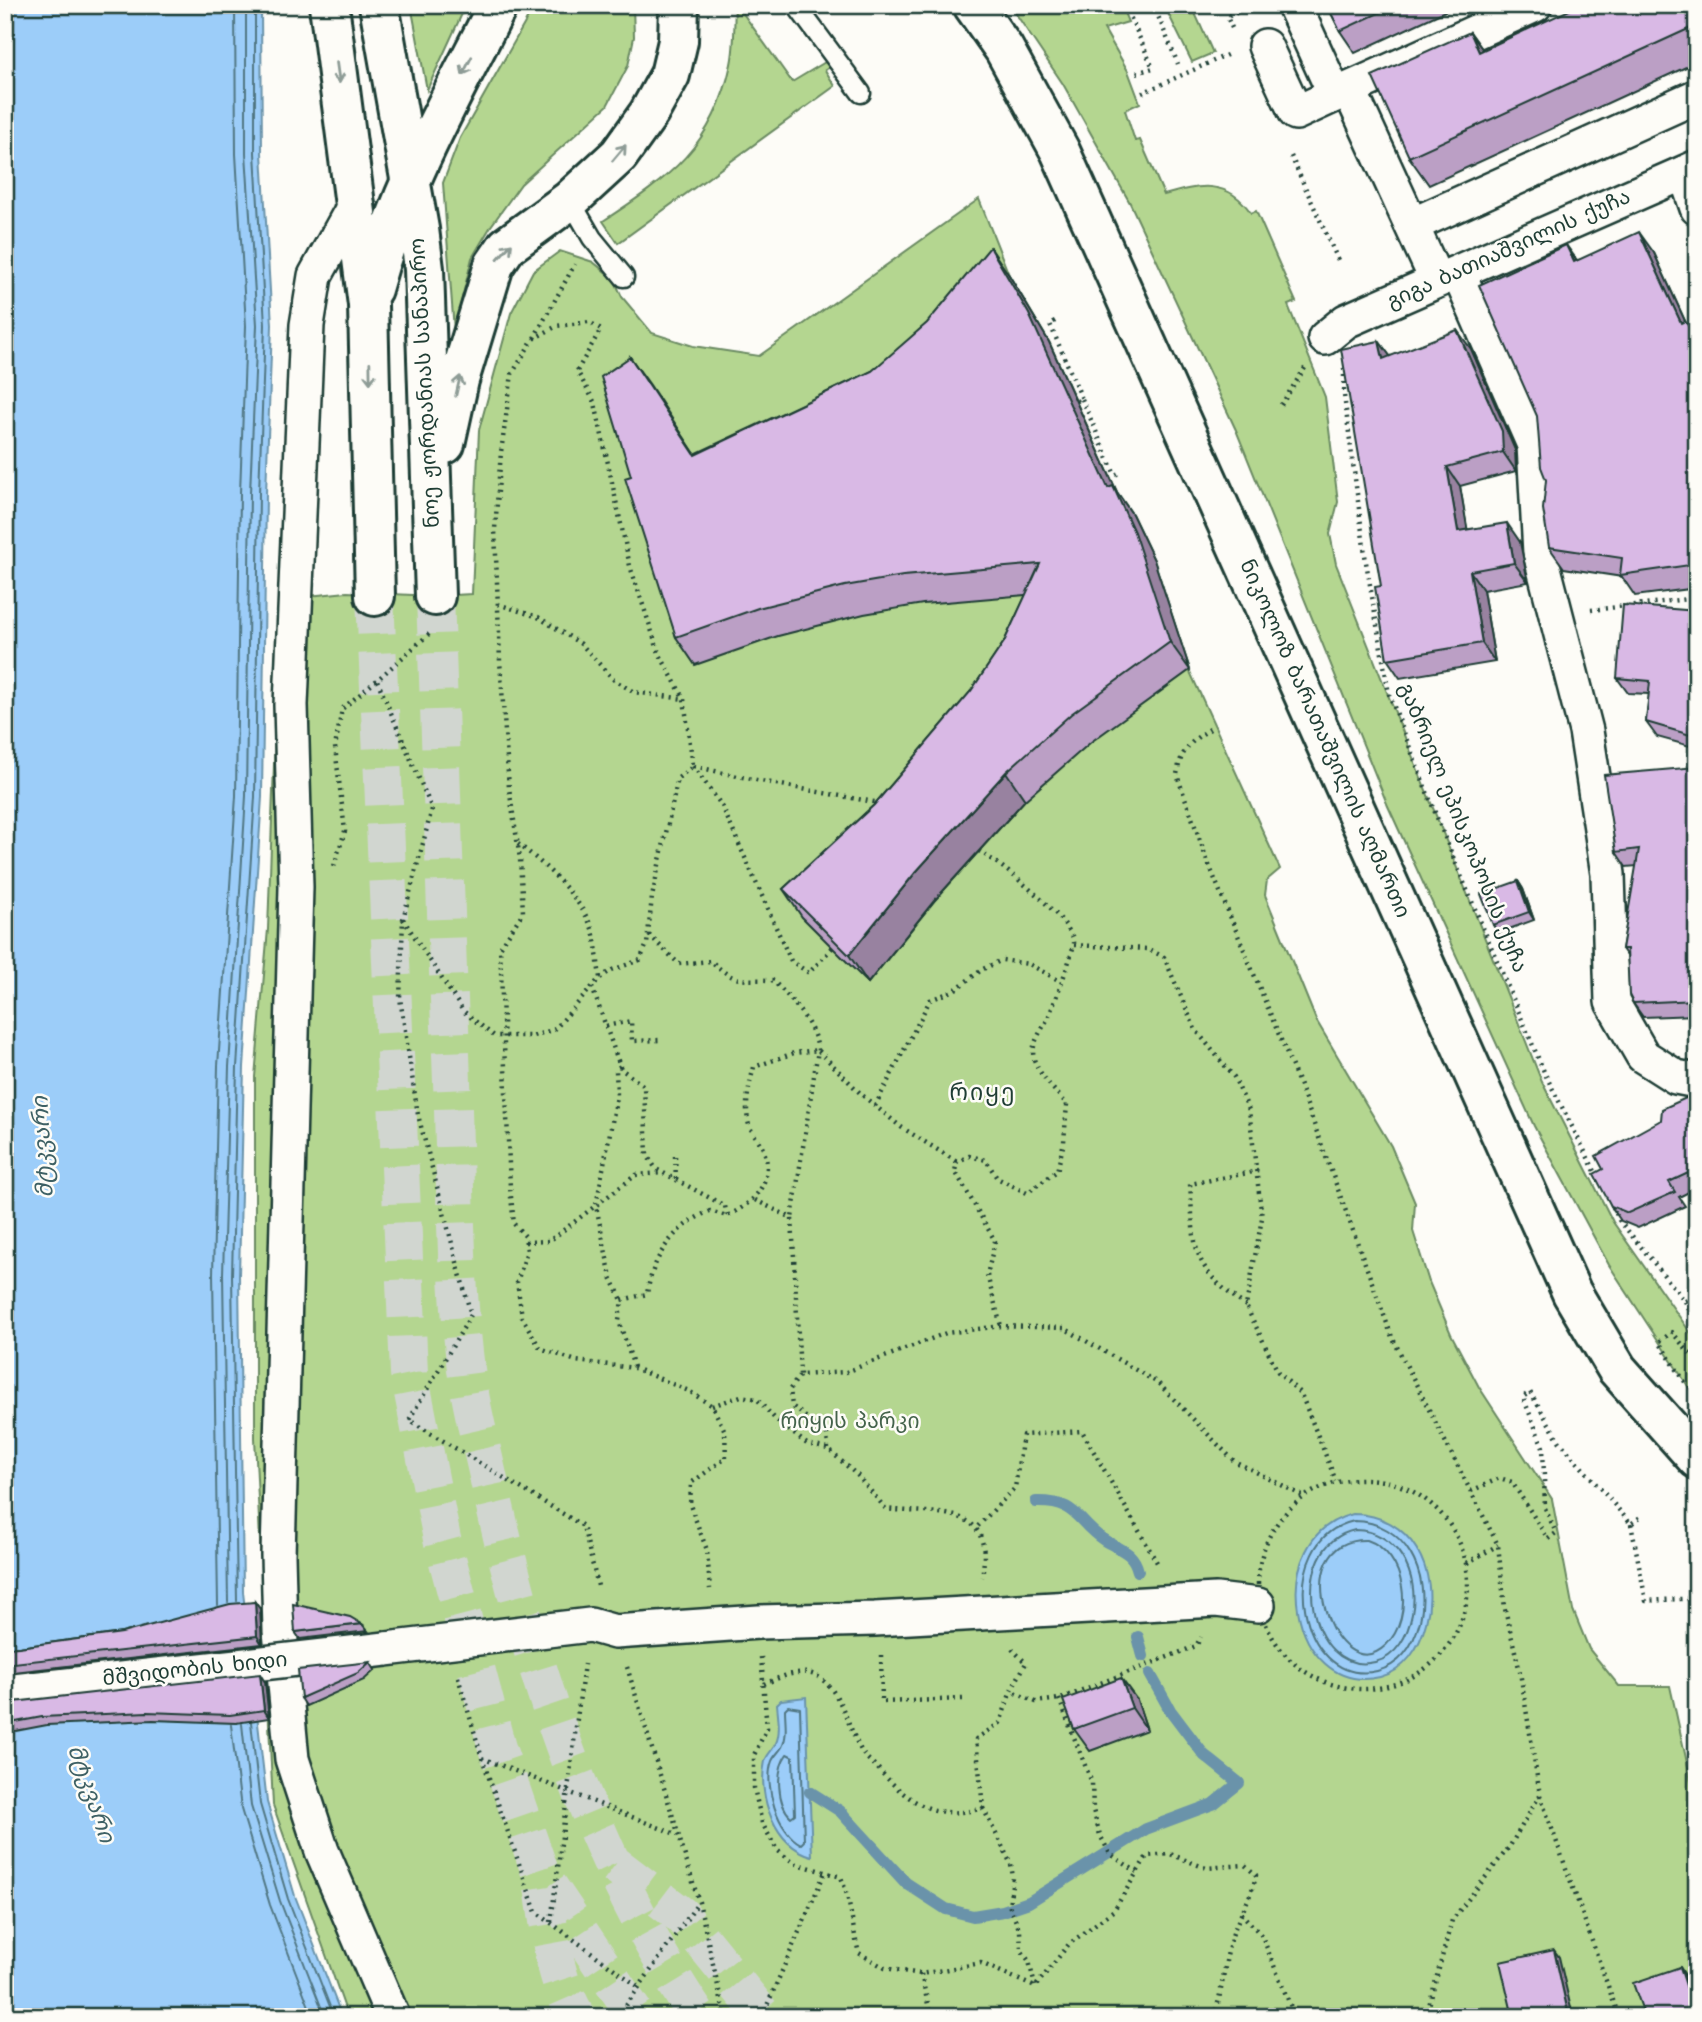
<svg xmlns="http://www.w3.org/2000/svg" width="1702" height="2022" font-family="Kalam,'Noto Sans Georgian',sans-serif">
<style>
.green{fill:#b4d690;stroke:#6a8a62;stroke-width:2}
.water{fill:#9ccdf9;stroke:#6a93aa;stroke-width:2}
.lines{fill:none;stroke-linecap:round;stroke-linejoin:round}
.shore{stroke:#517783;stroke-width:2}
.stream{stroke:#6a93aa;stroke-width:12}
.primary-tunnel{stroke:#d1d6d0;stroke-width:38;stroke-dasharray:38 19;stroke-linecap:butt}
.lane-casing{stroke:#1f3d34;stroke-width:23}
.street-casing{stroke:#1f3d34;stroke-width:38}
.primary-casing{stroke:#1f3d34;stroke-width:44}
.path{stroke:#1f3d34;stroke-width:4.5;stroke-dasharray:2 5;stroke-linecap:butt}
.lane{stroke:#fdfcf7;stroke-width:18}
.street{stroke:#fdfcf7;stroke-width:33}
.primary{stroke:#fdfcf7;stroke-width:38}
.street-bridge-casing{stroke:#1f3d34;stroke-width:38;stroke-linecap:butt}
.street-bridge{stroke:#fdfcf7;stroke-width:33}
.wall{fill:#bb9fc5;stroke:#1f3d34;stroke-width:2}
.shaded-wall{fill:#9882a0;stroke:#1f3d34;stroke-width:2}
.building{fill:#d9b9e5;stroke:#1f3d34;stroke-width:2}
.oneway{stroke:#8e9c96}
.labels{text-anchor:middle;dominant-baseline:central;stroke-width:5;stroke-linejoin:round;paint-order:stroke}
.street-label{font-size:21px;fill:#1f3d34;stroke:#fdfcf7}
.park-label{font-size:21px;fill:#44634b;stroke:#fdfcf7}
.neighbourhood-label{font-size:23px;letter-spacing:2px;fill:#1f3d34;stroke:#fdfcf7}
.water-label{font-size:23px;font-style:italic;fill:#3e6165;stroke:#fdfcf7}
</style>
<rect width="100%" height="100%" fill="#fdfcf7"/>
<filter id="ink" filterUnits="userSpaceOnUse"><feTurbulence type="fractalNoise" baseFrequency=".0143" numOctaves="2"/><feDisplacementMap in="SourceGraphic" scale="14" xChannelSelector="R" yChannelSelector="G"/><feConvolveMatrix kernelMatrix="1 2 1 2 8 2 1 2 1" color-interpolation-filters="sRGB"/></filter>
<g filter="url(#ink)">
<path class="green" d="M 411,5 L 466,5 L 427,90 Z
M 535,5 L 633,5 L 634,37 L 628,66 L 607,106 L 521,184 L 491,226 L 472,258 L 454,331 L 443,183 L 460,138 Z
M 735,5 L 752,5 L 742,12 L 792,82 L 827,61 L 832,66 L 825,70 L 835,86 L 618,243 L 603,221 C 669,178 714,146 731,64 C 735,46 734,24 735,5 Z
M 1010,5 L 1121,5 L 1128,22 L 1104,29 L 1128,71 L 1140,103 L 1125,110 L 1135,141 L 1140,140 L 1164,195 C 1198,185 1228,178 1251,213 L 1256,211 L 1296,302 L 1288,305 L 1325,397 L 1338,502 L 1330,534 L 1336,564 L 1542,1082 L 1613,1222 L 1697,1342 L 1697,1400 L 1609,1265 L 1534,1126 L 1388,806 L 1236,430 L 1130,203 L 1063,84 Z
M 1164,5 L 1207,5 L 1194,11 L 1213,53 L 1192,62 Z
M 979,199 L 1009,275 L 1280,869 L 1267,880 L 1265,895 L 1316,1020 L 1391,1146 L 1415,1203 L 1413,1231 L 1429,1282 L 1451,1334 L 1479,1387 L 1552,1499 L 1573,1610 L 1589,1649 L 1619,1686 L 1670,1686 L 1697,1808 L 1697,2017 L 348,2017 L 273,1805 L 255,1438 L 255,1077 L 268,929 L 280,599 L 347,592 L 435,596 L 472,594 L 479,430 L 511,313 L 533,271 L 560,251 L 593,262 L 614,279 L 622,297 L 652,333 L 693,346 L 759,356 Z"/>
<path class="water" d="M 5,5 L 261,5 L 262,153 L 272,325 L 266,494 L 262,797 L 244,1067 L 239,1275 L 243,1592 L 267,1802 L 295,1896 L 342,2017 L 5,2017 Z
M 1353,1514 C 1411,1514 1440,1571 1426,1623 C 1420,1647 1405,1671 1380,1677 C 1290,1698 1261,1536 1353,1514 Z
M 806,1697 L 812,1856 C 775,1846 757,1797 765,1761 C 767,1754 773,1750 776,1743 C 781,1732 778,1716 777,1704 L 781,1700 Z"/>
<g class="lines">
<path class="shore" d="M 1354,1521 C 1405,1521 1431,1574 1420,1621 C 1414,1644 1401,1665 1377,1671 C 1298,1689 1272,1539 1354,1521 Z
M 1355,1530 C 1397,1530 1420,1575 1412,1614 C 1408,1635 1397,1657 1375,1662 C 1307,1678 1285,1545 1355,1530 Z
M 1367,1540 C 1406,1553 1415,1617 1386,1645 C 1335,1694 1282,1537 1367,1540 Z
M 237,1601 L 232,1275 L 237,1067 L 255,797 L 259,493 L 265,325 L 255,153 L 255,5
M 228,1602 L 223,1274 L 229,1067 L 246,796 L 250,493 L 257,325 L 246,153 L 246,5
M 218,1605 L 213,1274 L 218,1066 L 236,796 L 240,493 L 246,326 L 236,154 L 235,5
M 788,1706 L 800,1708 L 804,1841 L 801,1844 C 778,1833 763,1785 772,1761 C 774,1756 779,1752 782,1747 C 788,1736 785,1721 785,1709 Z
M 251,1722 L 260,1804 L 288,1899 L 334,2017
M 242,1724 L 251,1806 L 280,1901 L 325,2017
M 231,1725 L 241,1809 L 270,1905 L 313,2017
M 787,1754 L 793,1757 L 795,1814 L 791,1817 C 777,1804 775,1770 787,1754 Z"/>
<path class="stream" d="M 1036,1502 C 1079,1501 1075,1521 1104,1540 C 1120,1550 1133,1551 1138,1571
M 1138,1637 L 1143,1656
M 810,1792 L 840,1811 L 906,1883 L 946,1909 L 973,1916 L 1003,1911 L 1029,1902 L 1146,1829 L 1213,1804 L 1239,1783 L 1204,1755 L 1170,1710 L 1150,1674"/>
<path class="primary-tunnel" d="M 375,596 L 409,1373 L 442,1539 L 497,1748 L 541,1875 L 637,2017
M 435,596 C 441,758 446,920 452,1082 C 456,1177 454,1275 466,1369 C 471,1408 482,1447 490,1485 C 530,1667 593,1862 698,2017
M 615,1865 L 681,1915 L 764,2017
M 543,1887 C 550,1931 553,1978 577,2017"/>
<g class="lane-casing">
<path id="lane" d="M 796,5 L 861,93
M 570,200 L 592,238 L 624,277"/>
</g>
<g class="street-casing">
<path id="street" d="M 1294,5 L 1335,95 L 1349,89
M 1265,46 L 1296,113 L 1335,95
M 1685,173 L 1697,208
M 354,206 L 315,276 L 307,325 L 291,705 L 296,887 L 278,1555 L 280,1631 L 292,1759 L 322,1851 L 393,2017
M 1412,225 L 1697,96
M 1458,272 L 1534,445 L 1540,553 L 1586,731 L 1608,874 L 1612,1002 L 1643,1056 L 1676,1077 L 1697,1081
M 1437,281 L 1349,89 L 1535,5
M 1325,338 L 1346,321 L 1697,167
M 386,1649 L 590,1625 L 615,1632 L 759,1622 L 875,1619 L 1216,1600 L 1258,1605"/>
</g>
<g class="primary-casing">
<path id="primary" d="M 329,5 L 368,305 L 375,596
M 379,5 L 419,229 L 424,269 L 435,596
M 973,5 L 1004,49 L 1060,151 L 1572,1293 L 1617,1369 L 1697,1459
M 372,289 C 399,189 451,98 498,5
M 445,444 L 459,380 L 494,265 L 507,246 L 570,200 L 619,155 L 649,113 L 670,75 L 678,41 L 679,5"/>
</g>
<path class="path" d="M 1125,5 L 1153,68 L 1136,73
M 1164,5 L 1158,16 L 1178,64
M 1232,28 L 1227,17 L 1254,5
M 1142,93 L 1229,54
M 1291,156 L 1338,260
M 1055,321 L 1050,324 L 1082,399 L 1077,401
M 534,338 L 575,264
M 1344,368 L 1344,395 L 1366,562 L 1389,694 L 1443,833 L 1545,1074 L 1598,1177
M 1082,399 L 1115,475 L 1121,472
M 1281,405 L 1305,368
M 498,604 L 538,617 L 581,644 L 614,680 L 634,692 L 684,699
M 1591,610 L 1697,598
M 429,634 L 377,680 L 432,809 L 403,919 L 400,998 L 418,1115 L 471,1315 L 409,1420 L 583,1526 L 599,1590
M 1210,729 C 1190,741 1180,752 1177,775 L 1207,860 L 1300,1086 L 1392,1337 L 1498,1545 L 1505,1609 L 1520,1672 L 1540,1795 L 1619,2017
M 693,766 L 722,806 L 791,961 L 809,973 L 833,947
M 694,766 C 755,781 818,792 880,803
M 518,844 C 545,864 585,901 594,935 C 597,949 598,964 600,978
M 979,851 C 1002,865 1069,916 1074,942 C 1075,948 1051,1013 1046,1022 C 1039,1034 1029,1048 1035,1062 C 1041,1077 1056,1092 1067,1104 L 1064,1142 L 1057,1171 L 1027,1193 L 997,1178 L 986,1160 L 969,1156 L 957,1162 L 955,1171 L 995,1241 L 987,1275 L 1001,1326
M 334,866 L 345,831 L 335,747 L 342,709 L 377,680
M 403,919 L 463,1011 L 494,1036 L 533,1036 L 555,1029 L 600,978 L 612,970 L 640,960 L 647,944 L 652,897 L 678,778 L 693,766 L 684,699 L 659,653 L 630,566 L 595,403 L 577,371 L 601,329 L 589,322 L 557,326 L 533,339 L 512,374 L 501,452 L 495,529 L 500,661 L 509,788 L 520,859 L 523,912 L 500,948 L 510,1188 L 514,1224 L 525,1236 L 527,1251 L 517,1282 L 522,1317 L 540,1348 L 576,1361 L 634,1368 L 689,1391 L 712,1406 L 725,1431 L 726,1458 L 691,1483 L 690,1505 L 707,1550 L 710,1589
M 649,935 L 679,964 L 711,961 C 737,984 738,979 772,980 C 790,997 815,1025 818,1050 L 792,1218
M 1074,945 L 1148,949 L 1164,957 L 1195,1029 L 1234,1077 L 1249,1110 L 1262,1218 L 1246,1306 L 1278,1372 L 1301,1394 L 1336,1481
M 592,987 L 621,1069 L 644,1086 L 647,1155 L 656,1169 L 725,1206 L 727,1216
M 606,1026 L 631,1021 L 632,1041 L 661,1040
M 620,1066 L 616,1070 L 617,1096 L 596,1206 L 611,1277 L 622,1300
M 875,1106 L 930,1000 L 953,991 L 983,969 L 1002,960 L 1029,964 L 1060,981
M 675,1156 L 676,1179
M 755,1200 L 792,1218 L 800,1375
M 1613,1207 L 1619,1220 L 1685,1301 L 1697,1326
M 525,1242 L 549,1241 L 636,1175 L 663,1173
M 1685,1301 L 1697,1296
M 1246,1306 C 1189,1265 1195,1250 1190,1184 L 1258,1171
M 634,1367 L 619,1321 L 622,1300 L 647,1294 C 653,1255 674,1226 710,1211 L 727,1216 C 753,1204 775,1182 764,1151 C 760,1140 750,1132 748,1121 C 745,1101 749,1086 754,1067 L 794,1053 L 818,1050 L 862,1095 L 901,1127 L 957,1162
M 1685,1382 L 1659,1342 L 1672,1332 L 1697,1362
M 712,1406 L 741,1396 L 757,1399 L 776,1420 L 807,1444 L 828,1449 L 858,1476 L 886,1509 C 939,1516 995,1501 982,1577
M 828,1449 L 827,1434 L 792,1406 L 790,1389 L 800,1375 L 846,1372 L 946,1333 L 1001,1326 L 1064,1328 L 1158,1383 L 1234,1461 L 1303,1496
M1258 1584a105 105 0 1 1 210 0a105 105 0 1 1-210 0Z
M 1471,1491 L 1500,1478 L 1512,1482 L 1548,1539 L 1556,1533 L 1545,1508 L 1543,1447 L 1523,1397 L 1530,1392 L 1560,1442 L 1631,1524 L 1643,1515
M 1631,1524 L 1646,1601 L 1697,1598
M 978,1526 L 1015,1488 L 1023,1435 L 1082,1431 L 1159,1566
M 1467,1563 L 1498,1545
M 1012,1649 L 1026,1663 L 1011,1691 L 1036,1702 L 1059,1699 L 1196,1646 L 1201,1637
M 881,1655 L 882,1702 L 964,1699
M 761,1657 L 767,1728 L 754,1755 L 754,1788 L 762,1823 L 777,1850 L 794,1863 L 841,1877 C 851,1902 852,1927 859,1953 L 885,1968 L 921,1974 L 981,1963 L 1035,1987 L 1069,1944 L 1114,1910 L 1147,1856 L 1170,1854 L 1206,1868 L 1245,1865 L 1256,1875 C 1252,1897 1239,1915 1232,1936 C 1224,1962 1223,1990 1214,2017
M 627,1667 L 699,1902 L 725,2017
M 458,1677 L 482,1758 L 536,1912 L 639,1987
M 764,1684 C 781,1677 803,1666 820,1678 C 842,1693 849,1730 862,1752 C 866,1759 875,1764 880,1771 C 911,1804 936,1821 983,1808 L 976,1739 L 1000,1723 L 1011,1691
M 1059,1699 L 1092,1783 L 1093,1810 L 1100,1835 L 1110,1854 L 1137,1872
M 482,1758 L 678,1835
M 983,1808 L 1011,1864 L 1013,1878 L 1009,1905 L 1020,1931 L 1021,1950 L 1029,1961 L 1035,1986
M 1241,1913 L 1262,1936 L 1295,2017
M 551,1922 L 584,1664
M 921,1974 L 931,2017
M 618,2017 L 698,1903
M 762,2017 L 826,1870
M 1426,2017 L 1452,1920 L 1510,1846 L 1540,1795"/>
<use href="#lane" class="lane"/>
<use href="#street" class="street"/>
<use href="#primary" class="primary"/>
<g class="street-bridge-casing">
<path id="street-bridge" d="M 5,1692 L 386,1649"/>
</g>
<use href="#street-bridge" class="street-bridge"/>
</g>
<path class="wall" d="M 1327,5 L 1458,5 L 1355,53 L 1340,31 Z
M 1697,5 L 1697,62 L 1429,185 L 1409,157 L 1470,32 L 1483,50 Z
M 1566,245 L 1577,260 L 1654,253 L 1685,321 L 1697,337 L 1697,588 L 1635,596 L 1622,577 L 1564,568 L 1549,547 Z
M 1009,275 L 1049,342 L 1117,492 L 1132,514 L 1154,560 L 1190,670 L 1091,742 L 1025,800 L 934,901 L 868,983 L 802,917 L 783,889 L 874,805 L 971,691 L 1004,642 L 1026,595 L 923,604 L 864,614 L 778,636 L 695,665 L 676,637 L 631,476 L 630,357 L 695,454 L 872,371 Z
M 1379,341 L 1390,356 L 1471,349 L 1515,450 L 1516,471 L 1460,486 L 1467,529 L 1520,542 L 1528,582 L 1483,590 L 1495,662 L 1400,678 L 1387,659 L 1381,586 Z
M 1697,611 L 1697,748 L 1657,737 L 1646,722 L 1649,694 L 1628,693 L 1617,678 Z
M 1697,767 L 1697,1015 L 1643,1017 L 1633,1003 L 1627,956 L 1622,949 L 1637,866 L 1626,867 L 1616,852 Z
M 1518,881 L 1523,889 L 1534,920 L 1498,933 L 1493,925 Z
M 1697,1093 L 1697,1188 L 1679,1197 L 1685,1206 L 1638,1228 L 1621,1221 L 1611,1206 L 1603,1169 L 1661,1120 Z
M 255,1602 L 260,1609 L 262,1644 L 5,1673 L 5,1648 L 19,1647 L 122,1633 Z
M 362,1624 L 368,1631 L 300,1639 L 295,1632 Z
M 370,1662 L 375,1670 L 364,1680 L 306,1706 L 301,1698 Z
M 265,1682 L 269,1718 L 236,1723 L 153,1720 L 47,1725 L 5,1733 L 5,1703 Z
M 1137,1700 L 1147,1730 L 1090,1751 L 1074,1729 Z"/>
<path class="shaded-wall" d="M 1470,32 L 1490,60 L 1479,52 Z
M 1639,232 L 1654,253 L 1696,345 L 1681,323 Z
M 1566,245 L 1580,266 L 1574,262 Z
M 990,247 L 1009,275 L 1049,342 L 1117,492 L 1132,514 L 1154,560 L 1190,670 L 1170,642 L 1108,488 Z
M 1457,330 L 1471,349 L 1515,450 L 1516,471 L 1503,452 Z
M 1379,341 L 1393,360 L 1383,359 Z
M 630,357 L 650,385 L 714,483 L 695,455 Z
M 1447,467 L 1460,486 L 1471,550 L 1458,531 Z
M 1507,523 L 1520,542 L 1528,582 L 1514,563 Z
M 1470,571 L 1483,590 L 1495,662 L 1482,643 Z
M 1006,772 L 1025,800 L 934,901 L 868,983 L 849,955 L 915,873 Z
M 1518,881 L 1523,889 L 1534,920 L 1529,912 Z
M 255,1602 L 260,1609 L 262,1644 L 257,1636 Z
M 260,1674 L 265,1682 L 269,1718 L 264,1710 Z
M 1121,1678 L 1137,1700 L 1147,1730 L 1132,1708 Z
M 1554,1950 L 1559,1957 L 1573,2017 L 1569,2017 Z
M 1680,1967 L 1685,1975 L 1697,2011 L 1697,2017 Z"/>
<path class="building" d="M 1327,5 L 1396,5 L 1340,31 Z
M 1580,5 L 1697,5 L 1697,25 L 1409,157 L 1372,76 L 1470,32 L 1479,52 Z
M 1639,232 L 1681,323 L 1685,321 L 1697,339 L 1697,564 L 1620,575 L 1622,558 L 1549,547 L 1543,509 L 1546,480 L 1541,467 L 1537,416 L 1479,285 L 1566,245 L 1574,262 Z
M 990,247 L 1029,314 L 1108,488 L 1113,486 L 1134,532 L 1170,642 L 1071,714 L 1006,772 L 915,873 L 849,955 L 783,889 L 874,805 L 971,691 L 1004,642 L 1040,564 L 903,576 L 845,586 L 758,608 L 676,637 L 625,478 L 631,476 L 601,377 L 630,357 L 695,455 L 872,371 L 927,323 Z
M 1457,330 L 1502,431 L 1503,452 L 1447,467 L 1458,531 L 1507,523 L 1514,563 L 1470,571 L 1482,643 L 1387,659 L 1375,587 L 1381,586 L 1341,349 L 1379,341 L 1383,359 Z
M 1623,605 L 1697,611 L 1697,737 L 1646,722 L 1650,681 L 1617,678 Z
M 1697,767 L 1697,1000 L 1633,1003 L 1629,995 L 1627,949 L 1622,949 L 1639,849 L 1616,852 L 1604,775 Z
M 1518,881 L 1529,912 L 1493,925 L 1481,894 Z
M 1697,1093 L 1697,1169 L 1669,1182 L 1675,1192 L 1628,1213 L 1611,1206 L 1594,1174 L 1603,1169 L 1596,1156 L 1661,1120 L 1662,1109 Z
M 255,1602 L 257,1636 L 5,1664 L 5,1648 L 19,1647 L 122,1633 L 230,1604 Z
M 293,1604 L 350,1617 L 362,1624 L 295,1632 Z
M 370,1662 L 358,1673 L 301,1698 L 298,1670 Z
M 260,1674 L 264,1710 L 230,1715 L 147,1712 L 42,1717 L 5,1724 L 5,1703 Z
M 1121,1678 L 1132,1708 L 1074,1729 L 1063,1700 Z
M 1554,1950 L 1569,2017 L 1513,2017 L 1500,1962 Z
M 1680,1967 L 1696,2017 L 1645,2017 L 1633,1983 Z"/>
<defs><path id="oneway-shaft" d="M-6 0H5M1.5-3L5.5 0L1.5 3" fill="none" stroke-width="1.6" stroke-linecap="round" stroke-linejoin="round" transform="scale(1.75)"/></defs>
<g class="oneway">
<use href="#oneway-shaft" transform="translate(467 66) rotate(117)"/>
<use href="#oneway-shaft" transform="translate(338 73) rotate(82)"/>
<use href="#oneway-shaft" transform="translate(619 153) rotate(-50)"/>
<use href="#oneway-shaft" transform="translate(505 251) rotate(-48)"/>
<use href="#oneway-shaft" transform="translate(370 373) rotate(89)"/>
<use href="#oneway-shaft" transform="translate(458 386) rotate(-77)"/>
</g>
</g>
<g class="labels">
<g class="street-label">
<text transform="translate(1509 250) rotate(-24)">გიგა ბათიაშვილის ქუჩა</text>
<text transform="translate(426 383) rotate(-93)">ნოე ჟორდანიას სანაპირო</text>
<text transform="translate(1324 739) rotate(66)">ნიკოლოზ ბარათაშვილის აღმართი</text>
<text transform="translate(1462 828) rotate(68)">გაბრიელ ეპისკოპოსის ქუჩა</text>
<text transform="translate(195 1670) rotate(-6)">მშვიდობის ხიდი</text>
</g>
<g class="park-label">
<text x="850" y="1422">რიყის პარკი</text>
</g>
<g class="neighbourhood-label">
<text x="983" y="1094">რიყე</text>
</g>
<g class="water-label">
<text transform="translate(44 1147) rotate(-93)">მტკვარი</text>
<text transform="translate(90 1794) rotate(71)">მტკვარი</text>
</g>
</g>
<rect width="1702" height="2022" fill="none" stroke="#fdfcf7" stroke-width="28"/>
<rect x="14" y="14" width="1674" height="1994" fill="none" stroke="#1f3d34" stroke-width="2.5" filter="url(#ink)"/>
</svg>
